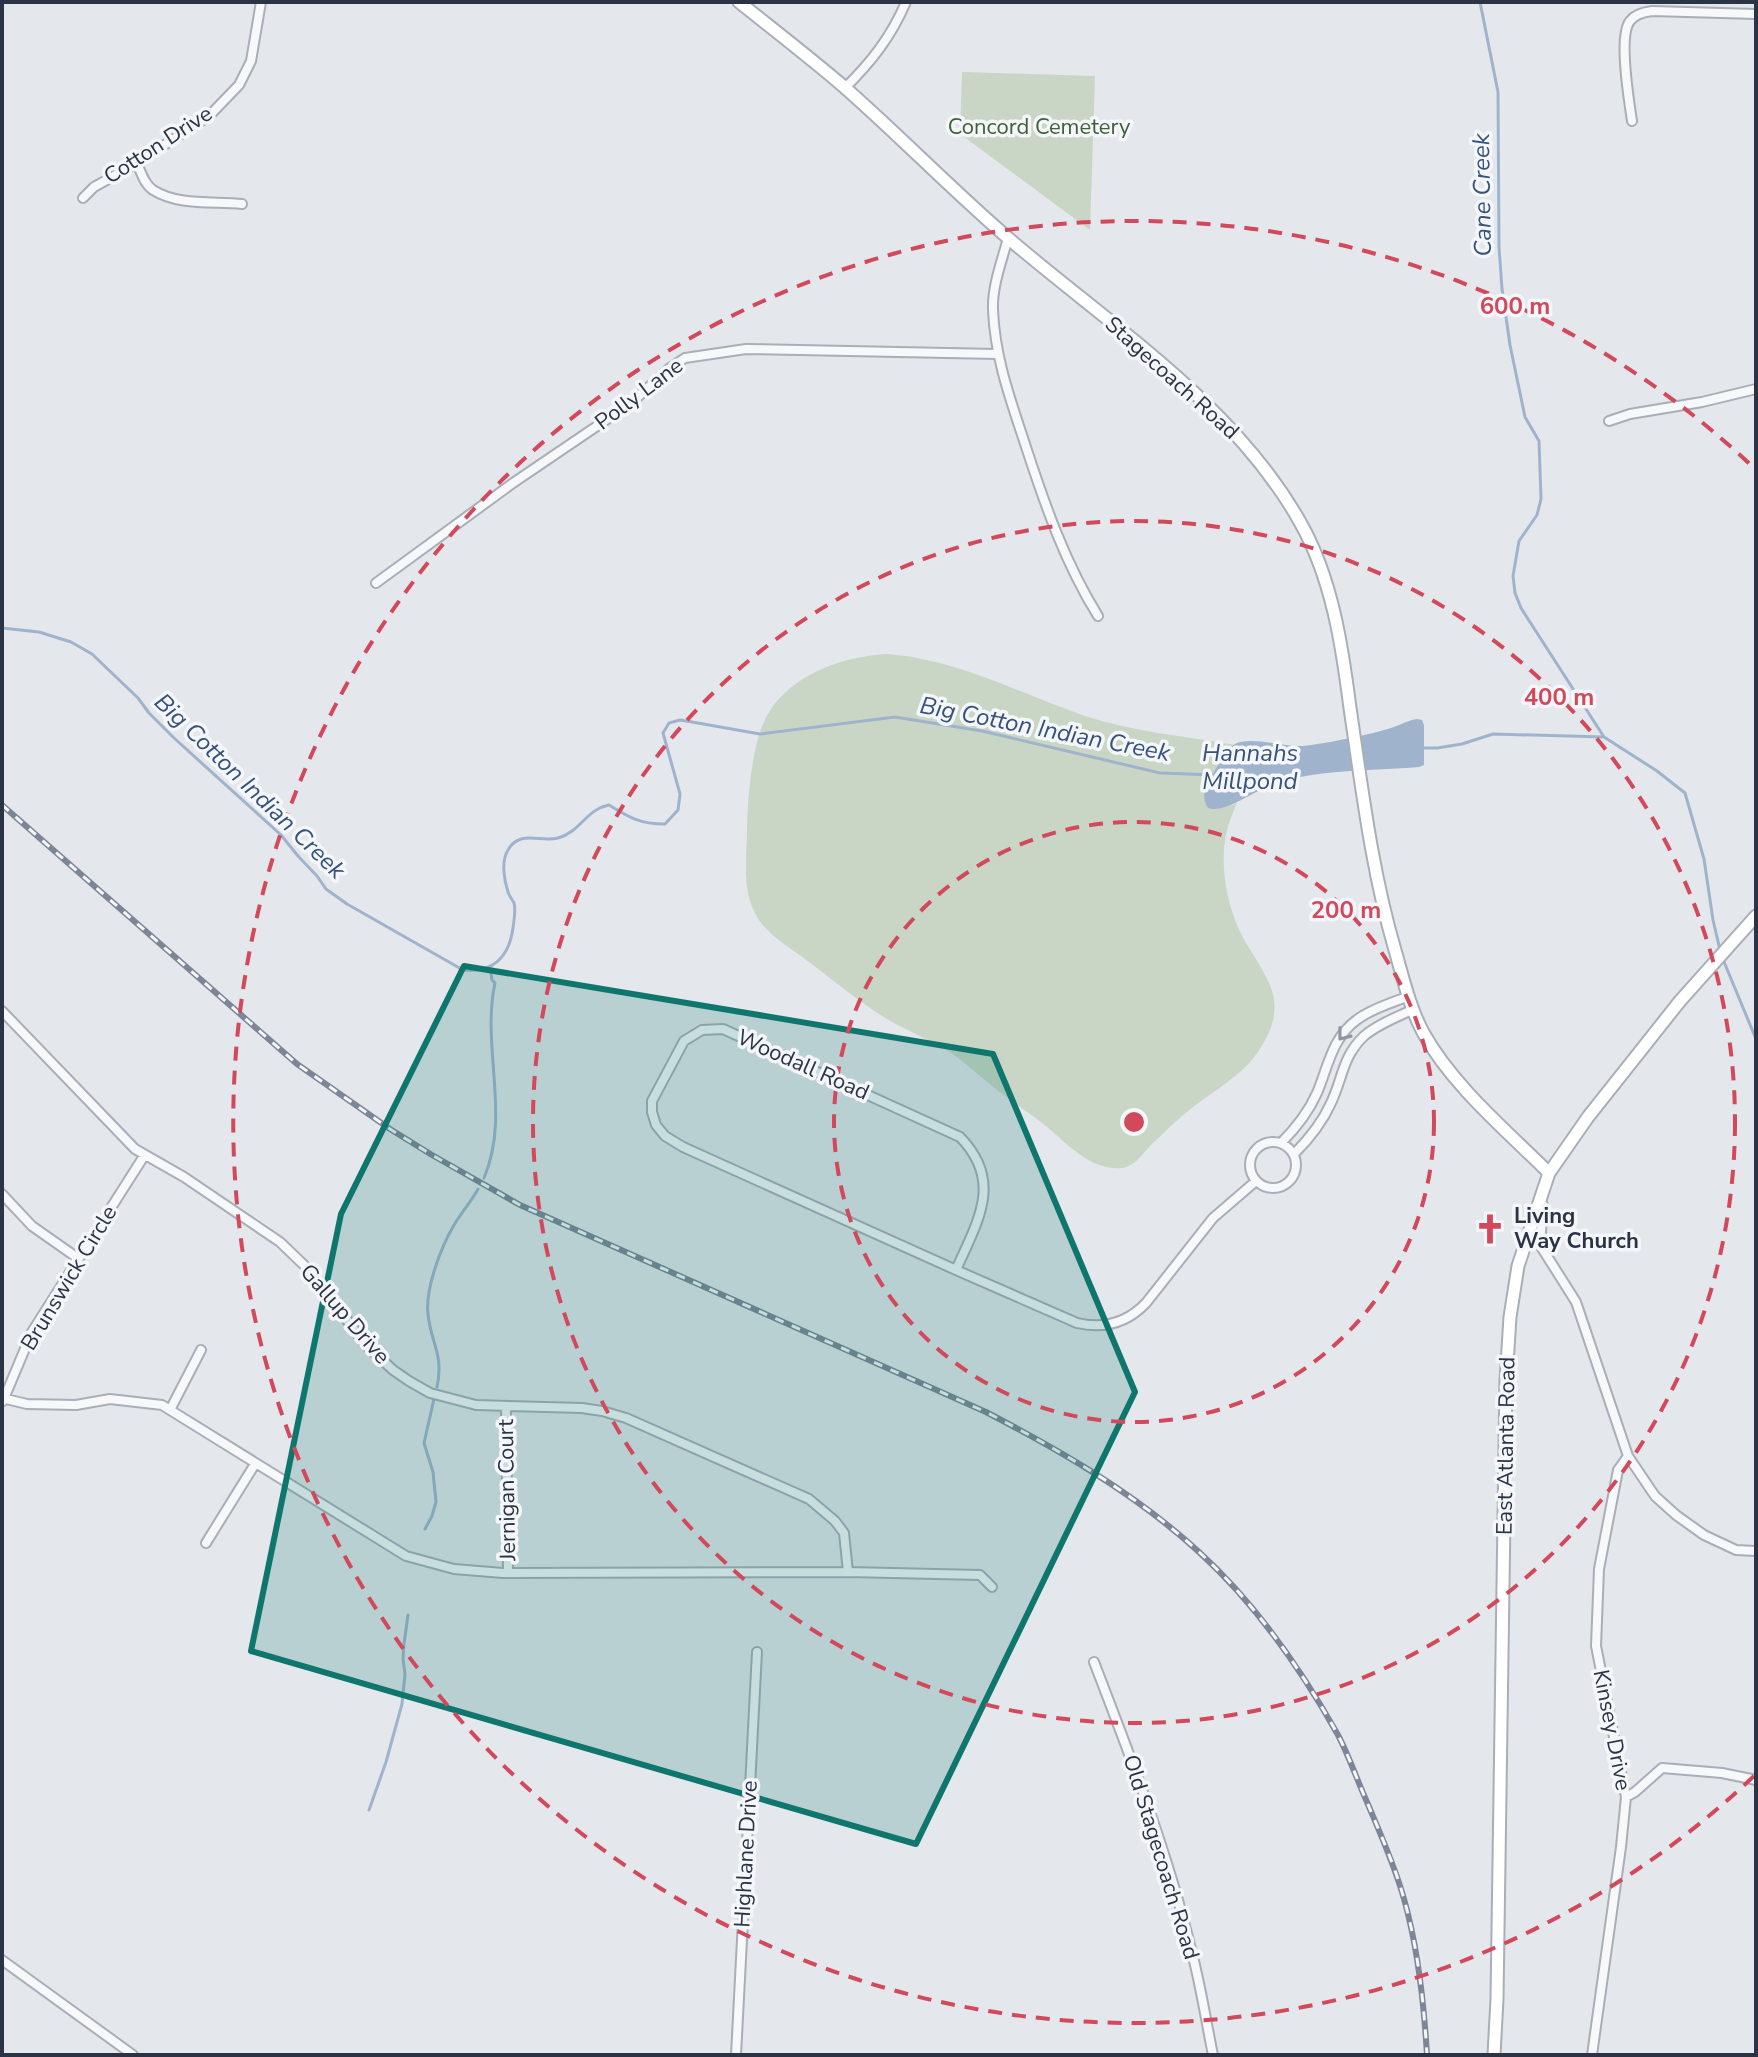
<svg xmlns="http://www.w3.org/2000/svg" width="1758" height="2057" font-family="'Nunito Sans',sans-serif">
<style>
.green{fill:#c9d6c5}
.water{fill:#9fb4cc}
.lines{fill:none;stroke-linecap:round;stroke-linejoin:round}
.stream{stroke:#9fb4cc;stroke-width:3}
.street-casing{stroke:#a9aeb7;stroke-width:12}
.secondary-casing{stroke:#a9aeb7;stroke-width:15}
.street{stroke:#f7f8fa;stroke-width:8}
.secondary{stroke:#fff;stroke-width:11}
.rail-casing{stroke:#7d8696;stroke-width:6}
.rail{stroke:#f4f6f9;stroke-width:3;stroke-dasharray:9;stroke-linecap:butt}
.oneway{stroke:#9196a0}
.marked{fill:#0f766e;fill-opacity:0.2;stroke:#0f766e;stroke-width:6;stroke-linejoin:round}
.ring{fill:none;stroke:#d1495b;stroke-width:4;stroke-dasharray:14 10}
.labels{text-anchor:middle;dominant-baseline:central;stroke-width:7;stroke-linejoin:round;paint-order:stroke}
.park-label{font-size:22px;fill:#3f6138;stroke:#f4f6f9}
.street-label{font-size:22px;fill:#2b3445;stroke:#f4f6f9}
.poi-label{font-size:22px;font-weight:bold;fill:#2b3445;stroke:#f4f6f9;text-anchor:start}
.water-label{font-size:24px;font-style:italic;fill:#34527a;stroke:#f4f6f9}
.centre{fill:#d1495b;stroke:#f4f6f9;stroke-width:4}
.ring-label{font-size:24px;text-anchor:middle;font-weight:bold;fill:#d1495b;stroke:#f4f6f9;stroke-width:7;stroke-linejoin:round;paint-order:stroke}
</style>
<rect width="100%" height="100%" fill="#e4e7ec"/>
<path class="green" d="M 962,72 L 1095,76 L 1090,230 L 960,134 Z
M 886,654 C 958,659 1018,693 1085,716 C 1133,732 1185,736 1235,745 L 1225,755 L 1212,777 L 1232,805 L 1237,802 C 1234,811 1229,821 1227,831 C 1220,858 1225,892 1234,917 C 1249,963 1295,989 1264,1042 C 1249,1070 1226,1083 1201,1101 C 1184,1113 1169,1128 1154,1142 C 1144,1151 1136,1167 1121,1168 C 1087,1171 1062,1137 1037,1119 C 1020,1107 1003,1095 987,1082 C 974,1071 962,1060 948,1051 C 926,1038 903,1029 882,1016 C 854,998 828,976 801,956 C 786,945 770,936 759,920 C 742,895 746,864 747,835 C 747,804 751,753 763,724 C 783,677 839,657 886,654 Z"/>
<path class="water" d="M 1417,719 L 1422,720 L 1424,725 L 1424,765 L 1419,767 C 1373,771 1314,769 1271,785 C 1254,791 1224,814 1208,808 C 1205,803 1203,798 1205,791 C 1208,780 1226,750 1235,744 C 1250,736 1284,747 1303,746 C 1328,743 1370,735 1394,727 C 1402,724 1409,720 1417,719 Z"/>
<g class="lines">
<path class="stream" d="M 1480,2 L 1498,92 L 1499,247 L 1502,289 L 1510,345 L 1525,417 L 1539,441 L 1541,499 L 1537,515 L 1519,541 L 1513,576 L 1515,593 L 1521,608 L 1604,737
M 2,628 L 39,632 L 71,642 L 92,654 L 138,698 L 149,713 L 174,738 L 281,835 L 298,856 L 317,876 L 326,889 L 347,904 L 463,970 C 493,973 509,957 513,928 C 514,920 516,910 514,903 C 512,899 509,896 508,892 C 504,880 501,861 508,850 C 520,829 541,843 558,838 C 577,833 584,816 598,809 C 601,807 605,806 609,805 C 630,818 640,824 665,824 L 678,810 L 680,794 L 663,733 L 669,723 L 680,720 L 692,722 L 760,734 L 895,717 L 982,731 L 1160,773 L 1216,775
M 1421,748 L 1437,748 L 1462,744 L 1493,734 L 1604,737 L 1657,771 L 1685,793 L 1704,859 L 1713,920 L 1720,950
M 1722,957 L 1756,1039
M 484,1178 C 511,1115 481,1047 495,983 L 492,980 L 490,967
M 437,1387 C 444,1354 431,1344 428,1314 C 425,1289 441,1247 454,1225 C 461,1213 471,1202 478,1189
M 425,1529 L 432,1516 L 436,1502 L 433,1472 L 424,1443 L 434,1399
M 369,1810 L 386,1762 L 402,1704 L 405,1674 L 403,1659 L 404,1644 L 408,1615"/>
<g class="street-casing">
<path id="street" d="M 845,88 C 872,61 891,37 906,2
M 1632,121 C 1629,100 1618,36 1630,21 C 1635,14 1644,12 1652,11 L 1756,14
M 137,163 C 141,172 144,184 153,190 C 178,206 214,201 242,204
M 83,198 L 94,187 L 132,166 L 209,116 L 239,85 L 251,61 L 261,2
M 1008,238 C 1002,261 992,286 993,310 C 995,359 1011,401 1026,447 C 1045,505 1065,563 1098,616
M 1609,421 L 1630,414 L 1702,402 L 1756,389
M 376,583 L 513,483 L 631,403 L 670,368 L 685,358 L 746,349 L 997,354
M 2,1011 L 135,1149 L 184,1177 L 280,1242 L 308,1269 L 366,1345 L 393,1370 L 409,1381 L 430,1393 L 476,1405 L 582,1408 L 602,1411 L 626,1418 L 809,1499 L 835,1521 L 844,1533 L 848,1572
M1250 1165a23 23 0 1 1 46 0a23 23 0 1 1-46 0Z
M 1281,1143 C 1296,1128 1308,1113 1317,1093 C 1328,1067 1332,1037 1358,1019 C 1373,1008 1392,1003 1409,996
M 1294,1154 C 1309,1139 1322,1123 1331,1103 C 1343,1078 1342,1057 1364,1036 C 1378,1024 1397,1017 1414,1009
M 2,1194 L 32,1226 L 79,1259
M 1543,1205 L 1540,1245 L 1576,1302 L 1628,1456 L 1655,1496 L 1676,1515 L 1704,1535 L 1736,1550 L 1756,1551
M 956,1270 L 683,1147 L 665,1136 L 656,1125 L 652,1112 L 652,1101 L 684,1041 L 702,1030 L 723,1029 L 960,1137 C 1004,1182 977,1222 956,1270 L 1077,1323 C 1103,1329 1127,1323 1146,1303 L 1213,1218 L 1256,1181
M 2,1398 L 27,1404 L 76,1405 L 110,1399 L 162,1405 L 406,1556 L 454,1569 L 503,1573 L 848,1572 L 980,1575 L 992,1587
M 3,1401 L 32,1332 L 144,1156
M 506,1407 L 508,1573
M 170,1410 L 201,1350
M 206,1543 L 255,1464
M 1094,1662 C 1131,1758 1168,1853 1192,1953 C 1201,1987 1206,2021 1213,2055
M 1626,1797 L 1635,1792 L 1662,1768 L 1722,1773 L 1756,1780
M 2,1960 L 133,2055
M 736,2055 L 757,1652
M 1592,2055 L 1621,1847 L 1626,1797 L 1596,1646 L 1599,1569 L 1618,1470 L 1628,1456"/>
</g>
<g class="secondary-casing">
<path id="secondary" d="M 739,2 C 774,30 809,57 843,86 C 899,135 951,189 1008,238 C 1109,325 1233,403 1300,522 C 1332,578 1342,645 1350,708 C 1362,789 1372,872 1395,950 C 1403,978 1410,1009 1424,1034 C 1453,1086 1507,1131 1549,1173
M 1494,2055 L 1497,1999 L 1506,1380 L 1510,1317 L 1518,1266 L 1549,1173 L 1588,1117 L 1680,1001 L 1756,916"/>
</g>
<use href="#street" class="street"/>
<use href="#secondary" class="secondary"/>
<g class="rail-casing">
<path id="rail" d="M 2,805 L 297,1064 L 390,1129 L 432,1155 L 520,1205 L 986,1412 C 1061,1451 1136,1494 1199,1552 C 1255,1603 1301,1669 1338,1735 C 1349,1756 1357,1780 1367,1802 C 1380,1833 1395,1866 1404,1899 C 1418,1948 1424,2004 1427,2055"/>
</g>
<use href="#rail" class="rail"/>
</g>
<defs><path id="oneway-chevron" d="M-2-3.5L2.5 0L-2 3.5" fill="none" stroke-width="1.6" stroke-linecap="round" stroke-linejoin="round" transform="scale(2)"/></defs>
<use class="oneway" href="#oneway-chevron" transform="translate(1343 1035) rotate(128)"/>
<path class="marked" d="M 464,966 L 993,1054 L 1135,1392 L 916,1844 L 251,1651 L 341,1214 Z"/>
<g class="ring">
<circle cx="1134" cy="1122" r="300"/>
<circle cx="1134" cy="1122" r="601"/>
<path d="M1754 1776A901 901 0 1 1 1754 468"/>
</g>
<defs>
<g id="church-bare" transform="scale(2.4)"><path d="M-1.2-6h2.4v3.5h3.3v2.4h-3.3V6h-2.4V-.1h-3.3v-2.4h3.3Z" fill="#d1495b" stroke="#f4f6f9" stroke-width="2.5" paint-order="stroke"/></g>
</defs>
<g fill-rule="evenodd">
<use href="#church-bare" x="1490" y="1229"/>
</g>
<g class="labels">
<g class="park-label">
<text x="1039" y="127">Concord Cemetery</text>
</g>
<g class="street-label">
<text transform="translate(158 145) rotate(-33)">Cotton Drive</text>
<text transform="translate(1172 378) rotate(42)">Stagecoach Road</text>
<text transform="translate(639 394) rotate(-37)">Polly Lane</text>
<text transform="translate(803 1065) rotate(24)">Woodall Road</text>
<text transform="translate(69 1278) rotate(-59)">Brunswick Circle</text>
<text transform="translate(345 1314) rotate(49)">Gallup Drive</text>
<text transform="translate(1506 1446) rotate(-89)">East Atlanta Road</text>
<text transform="translate(507 1490) rotate(-91)">Jernigan Court</text>
<text transform="translate(1612 1730) rotate(79)">Kinsey Drive</text>
<text transform="translate(746 1854) rotate(-87)">Highlane Drive</text>
<text transform="translate(1161 1857) rotate(73)">Old Stagecoach Road</text>
</g>
<g class="poi-label">
<text x="1514" y="1216">Living<tspan x="1514" dy="25">Way Church</tspan></text>
</g>
<g class="water-label">
<text transform="translate(1482 195) rotate(-91)">Cane Creek</text>
<text transform="translate(1045 729) rotate(11)">Big Cotton Indian Creek</text>
<text x="1250" y="753">Hannahs<tspan x="1250" dy="28">Millpond</tspan></text>
<text transform="translate(250 786) rotate(44)">Big Cotton Indian Creek</text>
</g>
</g>
<circle cx="1134" cy="1122" r="12" class="centre"/>
<g class="ring-label">
<text x="1515" y="314">600 m</text>
<text x="1559" y="705">400 m</text>
<text x="1346" y="918">200 m</text>
</g>
<rect width="1758" height="2057" fill="none" stroke="#2b3445" stroke-width="8"/>
</svg>
